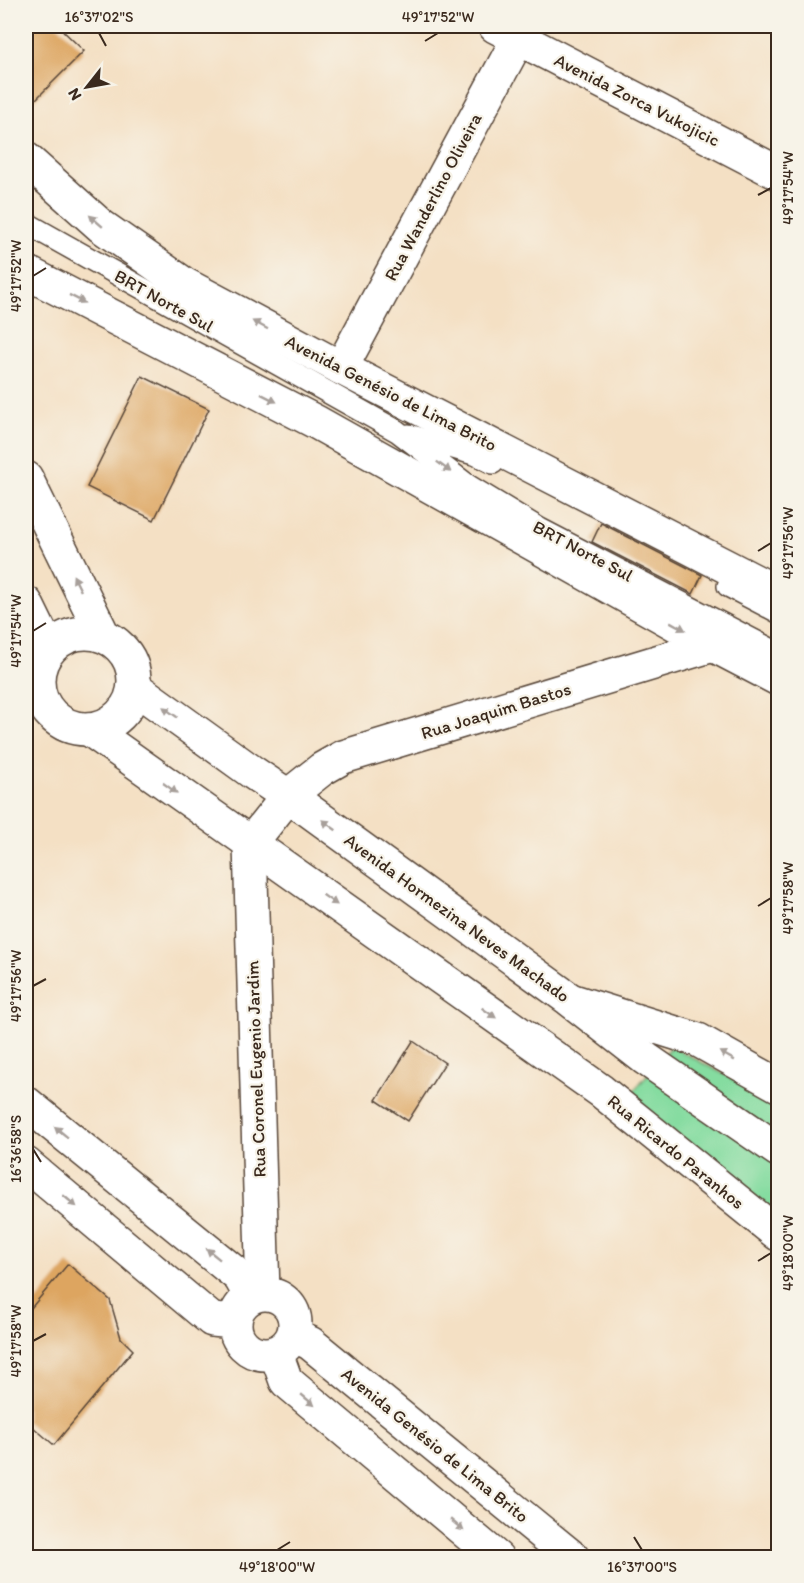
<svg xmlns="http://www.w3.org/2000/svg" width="804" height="1583" font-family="Itim,sans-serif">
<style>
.green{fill:#85dca0;stroke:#60835f;stroke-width:1.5}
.building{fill:#dda561}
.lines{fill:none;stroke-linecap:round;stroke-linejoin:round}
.service-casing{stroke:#574537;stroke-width:24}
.minor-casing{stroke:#574537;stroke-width:36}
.tertiary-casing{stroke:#574537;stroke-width:36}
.secondary-casing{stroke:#574537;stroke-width:36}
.service{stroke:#fff;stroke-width:21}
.minor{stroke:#fff;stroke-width:33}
.tertiary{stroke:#fff;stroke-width:33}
.secondary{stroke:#fff;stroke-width:33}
.oneway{fill:#a79f9a}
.ticks{fill:none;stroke:#3b2a1e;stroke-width:2}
.labels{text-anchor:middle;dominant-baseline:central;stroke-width:4.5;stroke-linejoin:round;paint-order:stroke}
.street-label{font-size:18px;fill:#3b2a1e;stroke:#f7f3e8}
.neatline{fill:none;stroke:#3b2a1e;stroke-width:2}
.ticks-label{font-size:15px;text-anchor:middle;fill:#3b2a1e}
</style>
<rect width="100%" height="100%" fill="#f7f3e8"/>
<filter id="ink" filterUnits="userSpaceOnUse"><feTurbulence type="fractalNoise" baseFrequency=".0167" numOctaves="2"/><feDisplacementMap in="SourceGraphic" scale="12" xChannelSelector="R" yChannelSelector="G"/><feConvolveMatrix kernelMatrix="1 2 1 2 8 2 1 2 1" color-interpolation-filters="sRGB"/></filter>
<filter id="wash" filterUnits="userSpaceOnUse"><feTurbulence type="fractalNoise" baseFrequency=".008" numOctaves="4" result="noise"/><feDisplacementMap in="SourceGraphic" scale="24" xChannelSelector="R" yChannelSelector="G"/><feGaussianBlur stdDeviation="1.35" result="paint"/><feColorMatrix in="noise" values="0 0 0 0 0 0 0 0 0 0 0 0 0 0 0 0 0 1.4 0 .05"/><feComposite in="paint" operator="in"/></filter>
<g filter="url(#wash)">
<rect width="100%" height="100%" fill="#f4e0c4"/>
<path class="green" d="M 671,1046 L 778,1103 L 778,1220 L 628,1098 Z"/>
<g id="blocks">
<path class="building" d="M 26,26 L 58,26 L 84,51 L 26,109 Z
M 142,376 L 209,409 L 154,520 L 87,487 Z
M 601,523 L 702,575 L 693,594 L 592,542 Z
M 413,1041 L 445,1063 L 408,1121 L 376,1100 Z
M 68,1264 L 110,1300 L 121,1338 L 133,1350 L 54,1445 L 26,1421 L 26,1314 Z"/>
</g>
</g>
<g filter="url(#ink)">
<use href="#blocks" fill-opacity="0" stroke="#574537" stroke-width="1.5"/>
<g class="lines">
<g class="service-casing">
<path id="service" d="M 26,223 L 397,431 L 469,486 L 540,529 L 778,653
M 409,435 L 477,455 L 493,463
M 728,586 L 778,612"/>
</g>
<g class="minor-casing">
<path id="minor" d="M 495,26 L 778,173
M 341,368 L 525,26
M 573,1001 L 698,1040 L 778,1085
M 263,1293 L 250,844 L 288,796 L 322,769 L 343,757 L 713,645"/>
</g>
<g class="tertiary-casing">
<path id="tertiary" d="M 134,687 L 252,772 L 307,809 L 569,999 L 646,1059 L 778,1150
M 89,729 L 601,1091 L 778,1234"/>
</g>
<g class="secondary-casing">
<path id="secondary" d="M 26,159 L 101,226 L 184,284 L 341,368 L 778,593
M 26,272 L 316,422 L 713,645 L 778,679
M 26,478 L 103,635
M 26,603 L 49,650
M38 681a48 48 0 1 1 96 0a48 48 0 1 1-96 0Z
M 26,1103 L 240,1277 L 251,1297
M 26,1164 L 212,1320 L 235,1322
M235 1324a30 30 0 1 1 60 0a30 30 0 1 1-60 0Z
M 294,1336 L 310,1343 L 573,1558
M 276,1353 L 286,1381 L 497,1558"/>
</g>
<use href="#service" class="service"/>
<use href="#minor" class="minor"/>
<use href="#tertiary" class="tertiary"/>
<use href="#secondary" class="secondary"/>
</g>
<defs><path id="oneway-solid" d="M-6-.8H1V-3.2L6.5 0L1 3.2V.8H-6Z" transform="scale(1.5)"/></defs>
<g class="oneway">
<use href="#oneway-solid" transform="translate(96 221) rotate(-139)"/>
<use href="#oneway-solid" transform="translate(77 299) rotate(27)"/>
<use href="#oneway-solid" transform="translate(260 325) rotate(-152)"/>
<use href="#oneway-solid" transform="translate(269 398) rotate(27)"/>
<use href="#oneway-solid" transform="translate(444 467) rotate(37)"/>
<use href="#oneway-solid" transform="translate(77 583) rotate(-116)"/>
<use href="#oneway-solid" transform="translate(678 626) rotate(29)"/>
<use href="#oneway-solid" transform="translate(170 712) rotate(-144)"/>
<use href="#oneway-solid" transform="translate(170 788) rotate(36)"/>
<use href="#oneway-solid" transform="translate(329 825) rotate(-144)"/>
<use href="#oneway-solid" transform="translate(330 900) rotate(35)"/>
<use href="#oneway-solid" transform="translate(489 1013) rotate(35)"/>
<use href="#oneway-solid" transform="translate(727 1056) rotate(-151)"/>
<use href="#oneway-solid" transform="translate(61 1132) rotate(-141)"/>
<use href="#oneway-solid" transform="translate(70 1201) rotate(40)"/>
<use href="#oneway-solid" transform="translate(213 1254) rotate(-141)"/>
<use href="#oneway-solid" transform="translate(308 1400) rotate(40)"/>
<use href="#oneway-solid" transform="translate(457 1525) rotate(40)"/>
</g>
</g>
<path class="ticks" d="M 99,33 L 106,46M 425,41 L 438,33M 758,195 L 771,188M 33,276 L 46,268M 758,551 L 771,543M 33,631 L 46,623M 758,906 L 771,898M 33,986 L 46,979M 33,1149 L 41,1162M 758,1261 L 771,1253M 33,1341 L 46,1334M 634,1537 L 642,1550M 277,1550 L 290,1542"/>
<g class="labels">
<g class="street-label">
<text transform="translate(637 100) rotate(27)">Avenida Zorca Vukojicic</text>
<text transform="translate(433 197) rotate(-62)">Rua Wanderlino Oliveira</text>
<text transform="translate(164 301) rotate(29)">BRT Norte Sul</text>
<text transform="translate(391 393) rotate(27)">Avenida Genésio de Lima Brito</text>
<text transform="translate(583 551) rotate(28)">BRT Norte Sul</text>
<text transform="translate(496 711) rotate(-17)">Rua Joaquim Bastos</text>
<text transform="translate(457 918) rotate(36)">Avenida Hormezina Neves Machado</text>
<text transform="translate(256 1069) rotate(-92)">Rua Coronel Eugenio Jardim</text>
<text transform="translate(676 1152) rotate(39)">Rua Ricardo Paranhos</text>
<text transform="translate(435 1445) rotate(39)">Avenida Genésio de Lima Brito</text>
</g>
</g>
<rect width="804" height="1583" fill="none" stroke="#f7f3e8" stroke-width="66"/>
<g transform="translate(87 87) rotate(239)" stroke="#f7f3e8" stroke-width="4.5" paint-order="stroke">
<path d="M0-4.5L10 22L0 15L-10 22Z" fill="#3b2a1e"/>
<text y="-9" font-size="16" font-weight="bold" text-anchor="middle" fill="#3b2a1e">N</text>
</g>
<rect x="33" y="33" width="738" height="1517" class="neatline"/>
<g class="ticks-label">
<text x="99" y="22">16°37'02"S</text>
<text x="438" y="22">49°17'52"W</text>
<text transform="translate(788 188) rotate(-90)" y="5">49°17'54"W</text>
<text transform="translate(16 276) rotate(-90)" y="5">49°17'52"W</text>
<text transform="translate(788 543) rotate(-90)" y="5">49°17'56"W</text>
<text transform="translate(16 631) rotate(-90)" y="5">49°17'54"W</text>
<text transform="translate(788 898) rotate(-90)" y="5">49°17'58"W</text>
<text transform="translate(16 986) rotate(-90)" y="5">49°17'56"W</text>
<text transform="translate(16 1149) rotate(-90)" y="5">16°36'58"S</text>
<text transform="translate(788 1253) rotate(-90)" y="5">49°18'00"W</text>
<text transform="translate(16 1341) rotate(-90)" y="5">49°17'58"W</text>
<text x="277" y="1572">49°18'00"W</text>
<text x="642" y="1572">16°37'00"S</text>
</g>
</svg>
